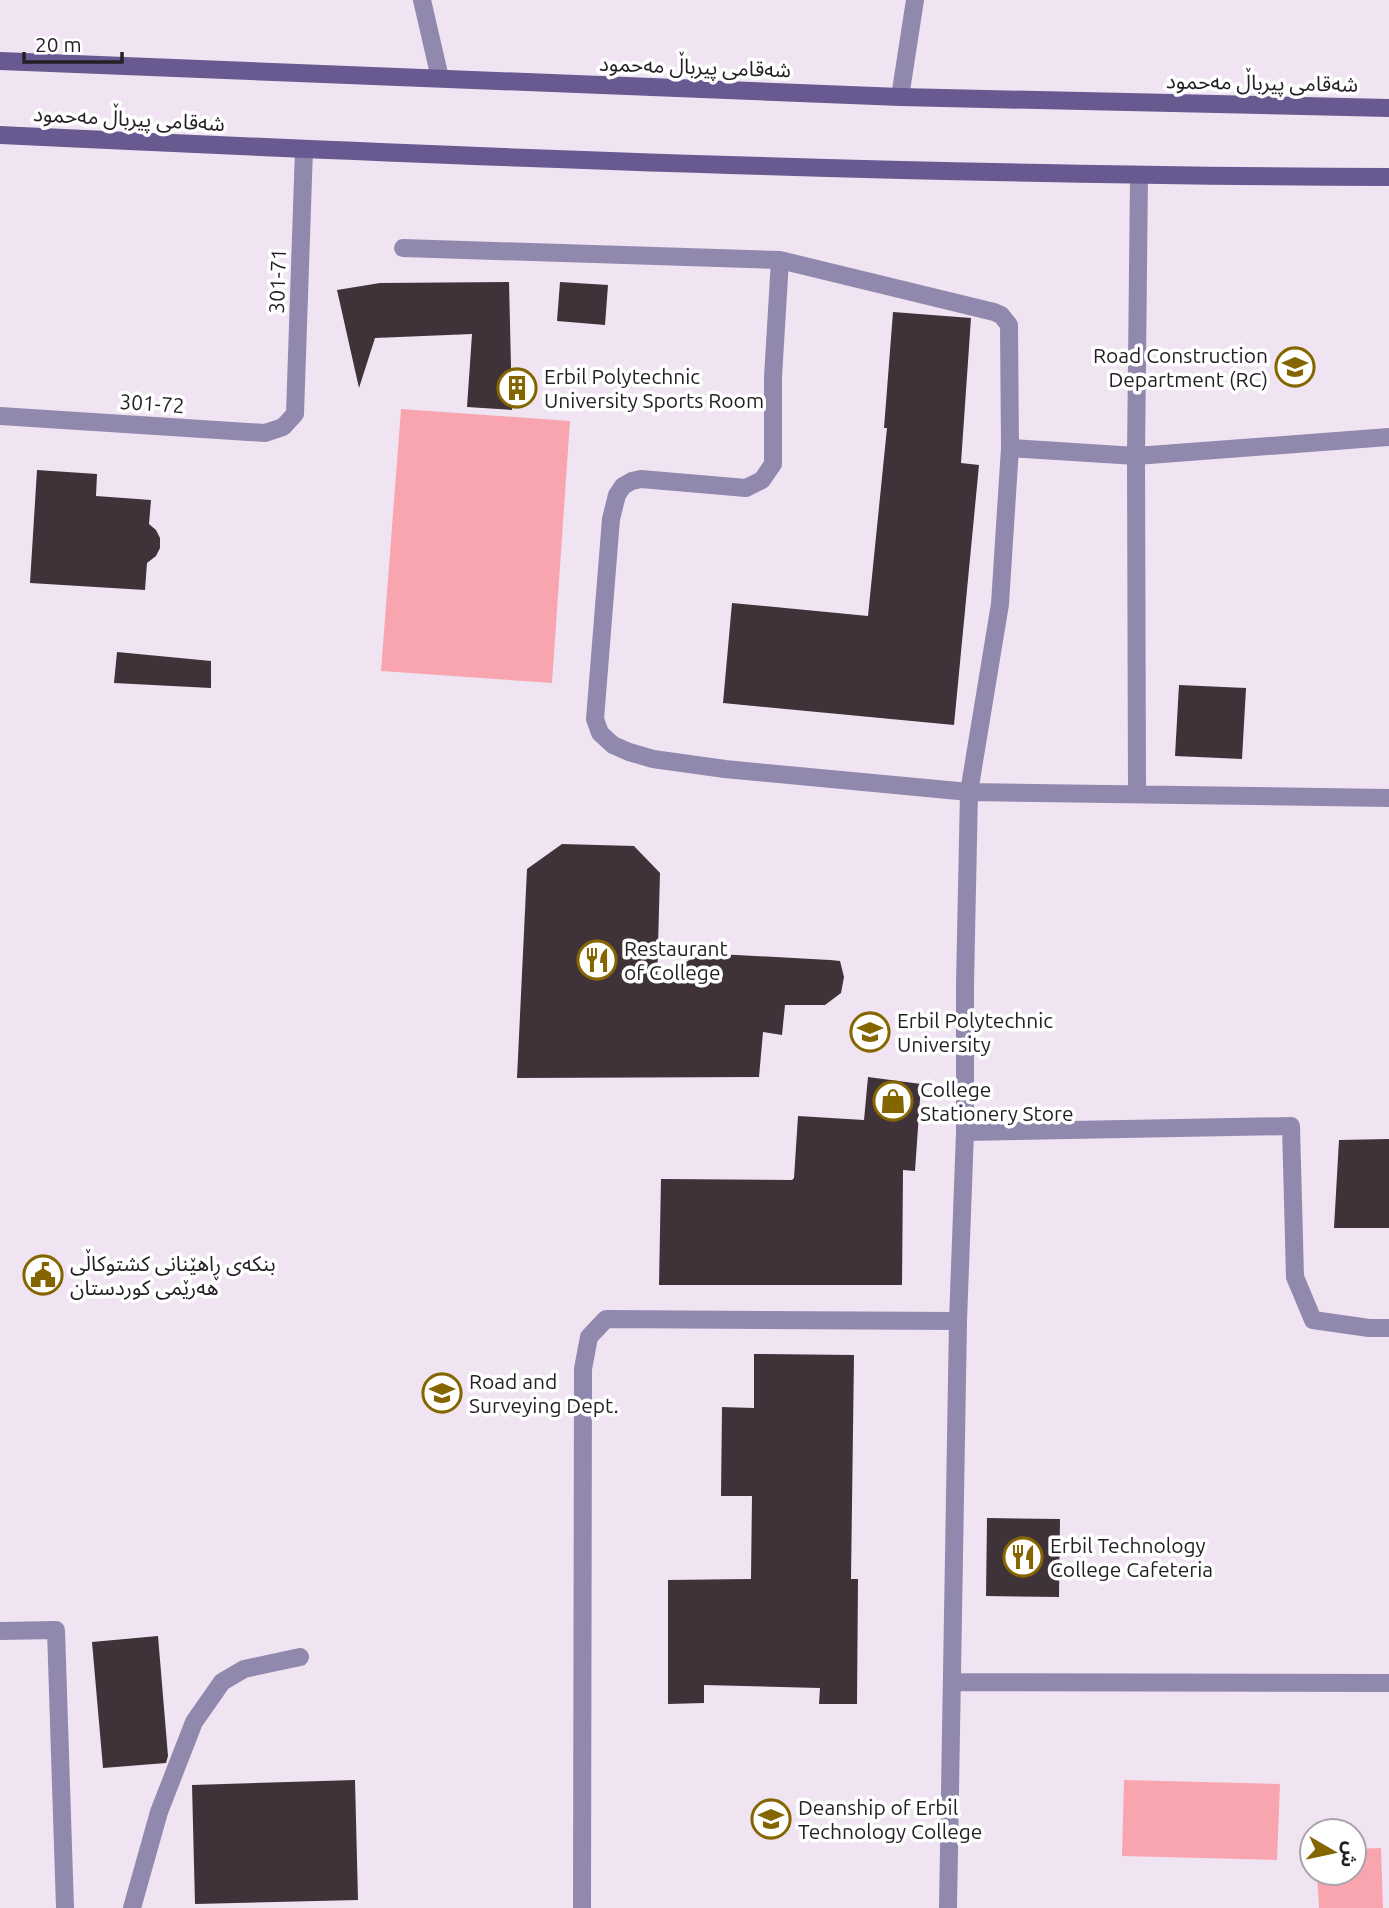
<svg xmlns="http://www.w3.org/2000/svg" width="1389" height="1908" font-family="Ubuntu,'Noto Sans Arabic',sans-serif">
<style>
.green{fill:#f9a5b0}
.building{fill:#3f3239}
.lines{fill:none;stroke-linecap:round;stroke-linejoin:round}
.service{stroke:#9188ae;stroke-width:18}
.minor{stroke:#9188ae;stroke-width:18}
.secondary{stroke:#685990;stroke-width:18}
.labels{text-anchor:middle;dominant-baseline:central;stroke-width:7;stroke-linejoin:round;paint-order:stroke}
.street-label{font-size:21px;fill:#231f24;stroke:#fff}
.poi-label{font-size:21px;fill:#231f24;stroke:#fff;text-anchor:start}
</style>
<rect width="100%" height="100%" fill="#f0e4f2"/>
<path class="green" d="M 401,409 L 570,421 L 552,683 L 381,671 Z
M 1124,1780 L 1280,1784 L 1277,1860 L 1122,1856 Z
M 1381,1848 L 1383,1908 L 1319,1908 L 1317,1873 L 1354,1873 L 1354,1849 Z"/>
<path class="building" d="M 509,282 L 512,410 L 467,407 L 472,334 L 375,338 L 359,388 L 337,290 L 380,283 Z
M 560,282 L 608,285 L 605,325 L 557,321 Z
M 893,312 L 971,318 L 961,463 L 979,465 L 954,725 L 723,703 L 732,603 L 868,616 L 887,428 L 884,428 Z
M 37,470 L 97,474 L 96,496 L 151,500 L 149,524 L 156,530 L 160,538 L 160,548 L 156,556 L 147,563 L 145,590 L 30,583 Z
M 117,652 L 211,661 L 211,688 L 114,683 Z
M 1179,685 L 1246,688 L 1242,759 L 1175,756 Z
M 562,844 L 634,846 L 660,873 L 657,983 L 699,953 L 830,960 L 840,961 L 844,977 L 841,993 L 825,1005 L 785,1005 L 782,1035 L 763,1032 L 759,1077 L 517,1078 L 527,869 Z
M 868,1077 L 921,1084 L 915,1171 L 903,1170 L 902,1285 L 659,1285 L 661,1179 L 792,1180 L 794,1178 L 798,1116 L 864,1120 Z
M 1389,1139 L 1389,1228 L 1334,1228 L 1339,1140 Z
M 754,1354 L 854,1355 L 851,1579 L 858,1579 L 857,1704 L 819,1704 L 820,1688 L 704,1685 L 704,1703 L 668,1704 L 668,1580 L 751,1579 L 752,1496 L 721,1496 L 722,1407 L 754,1408 Z
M 987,1518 L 1060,1519 L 1059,1597 L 986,1596 Z
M 158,1636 L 168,1756 L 166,1763 L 103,1768 L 92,1642 Z
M 355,1780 L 358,1900 L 195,1904 L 192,1785 Z"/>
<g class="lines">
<path class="service" d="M 403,248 L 780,260
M 1389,437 L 1136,456 L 1010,448 L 1009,325 L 1001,315 L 994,312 L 780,260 L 773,377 L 773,464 L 762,480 L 746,488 L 641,479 L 632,481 L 623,486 L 617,495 L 611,519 L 595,719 L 600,733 L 613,745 L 629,752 L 653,759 L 725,769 L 969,792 L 1389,798
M 1137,793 L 1136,456 L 1139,176
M 965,1132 L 1291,1126 L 1295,1277 L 1313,1320 L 1369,1328 L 1389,1328
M 0,1631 L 56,1630 L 65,1908
M 952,1682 L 1389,1683
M 132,1908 L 159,1812 L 194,1722 L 222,1682 L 244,1669 L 300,1657
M 582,1908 L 583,1369 L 589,1337 L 606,1319 L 958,1321
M 948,1908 L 958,1321 L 965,1132 L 965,984 L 969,792 L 1000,604 L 1010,448"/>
<path class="minor" d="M 422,0 L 440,78
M 900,97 L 915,0
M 0,416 L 265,433 L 283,427 L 295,414 L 304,149"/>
<path class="secondary" d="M 0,61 L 900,97 L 1389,108
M 0,135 C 463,157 926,176 1389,177"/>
</g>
<defs>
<g id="university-ring" transform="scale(2.0125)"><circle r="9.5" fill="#fff" stroke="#846500" stroke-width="1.5"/><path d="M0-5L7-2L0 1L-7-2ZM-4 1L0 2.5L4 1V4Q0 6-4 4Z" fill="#846500"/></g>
<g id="building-ring" transform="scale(2.0125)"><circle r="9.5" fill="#fff" stroke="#846500" stroke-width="1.5"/><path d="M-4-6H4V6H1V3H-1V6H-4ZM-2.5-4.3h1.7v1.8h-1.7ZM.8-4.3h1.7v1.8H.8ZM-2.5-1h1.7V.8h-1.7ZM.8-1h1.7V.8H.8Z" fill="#846500"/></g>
<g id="restaurant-ring" transform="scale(2.0125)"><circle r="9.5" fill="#fff" stroke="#846500" stroke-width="1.5"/><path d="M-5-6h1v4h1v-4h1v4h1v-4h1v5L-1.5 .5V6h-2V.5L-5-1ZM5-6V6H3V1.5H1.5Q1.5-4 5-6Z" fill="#846500"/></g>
<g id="shop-ring" transform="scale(2.0125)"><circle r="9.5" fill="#fff" stroke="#846500" stroke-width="1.5"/><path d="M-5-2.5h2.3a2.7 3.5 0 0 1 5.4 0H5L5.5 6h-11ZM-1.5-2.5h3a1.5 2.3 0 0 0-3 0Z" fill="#846500"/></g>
<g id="civic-ring" transform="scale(2.0125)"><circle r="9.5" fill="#fff" stroke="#846500" stroke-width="1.5"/><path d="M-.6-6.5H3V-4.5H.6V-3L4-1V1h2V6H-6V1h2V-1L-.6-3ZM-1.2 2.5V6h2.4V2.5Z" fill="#846500"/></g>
</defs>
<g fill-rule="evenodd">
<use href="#university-ring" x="1295" y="367"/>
<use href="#building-ring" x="517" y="388"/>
<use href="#restaurant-ring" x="597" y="960"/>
<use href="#university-ring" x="870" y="1032"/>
<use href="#shop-ring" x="893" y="1101"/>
<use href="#civic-ring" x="43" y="1275"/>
<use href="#university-ring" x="442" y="1393"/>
<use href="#restaurant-ring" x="1023" y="1557"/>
<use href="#university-ring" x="771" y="1819"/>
</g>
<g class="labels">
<g class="street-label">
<text transform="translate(695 66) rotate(2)">شەقامی پیرباڵ مەحمود</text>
<text transform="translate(1262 82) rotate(1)">شەقامی پیرباڵ مەحمود</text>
<text transform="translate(129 118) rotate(3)">شەقامی پیرباڵ مەحمود</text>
<text transform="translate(277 281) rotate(-88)">301-71</text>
<text transform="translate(152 403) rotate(4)">301-72</text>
</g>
<g class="poi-label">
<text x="1268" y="355" text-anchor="end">Road Construction<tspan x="1268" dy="24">Department (RC)</tspan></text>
<text x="544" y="376">Erbil Polytechnic<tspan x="544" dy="24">University Sports Room</tspan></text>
<text x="624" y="948">Restaurant<tspan x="624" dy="24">of College</tspan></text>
<text x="897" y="1020">Erbil Polytechnic<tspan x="897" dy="24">University</tspan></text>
<text x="920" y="1089">College<tspan x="920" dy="24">Stationery Store</tspan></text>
<text x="70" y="1263">بنکەی ڕاهێنانی کشتوکاڵی<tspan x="70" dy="24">هەرێمی کوردستان</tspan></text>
<text x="469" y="1381">Road and<tspan x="469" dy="24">Surveying Dept.</tspan></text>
<text x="1050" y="1545">Erbil Technology<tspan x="1050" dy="24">College Cafeteria</tspan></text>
<text x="798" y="1807">Deanship of Erbil<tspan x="798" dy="24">Technology College</tspan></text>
</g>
</g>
<g transform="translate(1333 1852) rotate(99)"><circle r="33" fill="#ffffff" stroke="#a7a5a7" stroke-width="2"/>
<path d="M0-5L12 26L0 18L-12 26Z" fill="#846500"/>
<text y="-10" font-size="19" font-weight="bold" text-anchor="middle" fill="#231f24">ش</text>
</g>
<path d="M24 52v10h98v-10" fill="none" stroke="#231f24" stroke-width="3.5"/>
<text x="35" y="52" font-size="21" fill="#231f24" stroke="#ffffff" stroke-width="5" paint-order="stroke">20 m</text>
</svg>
